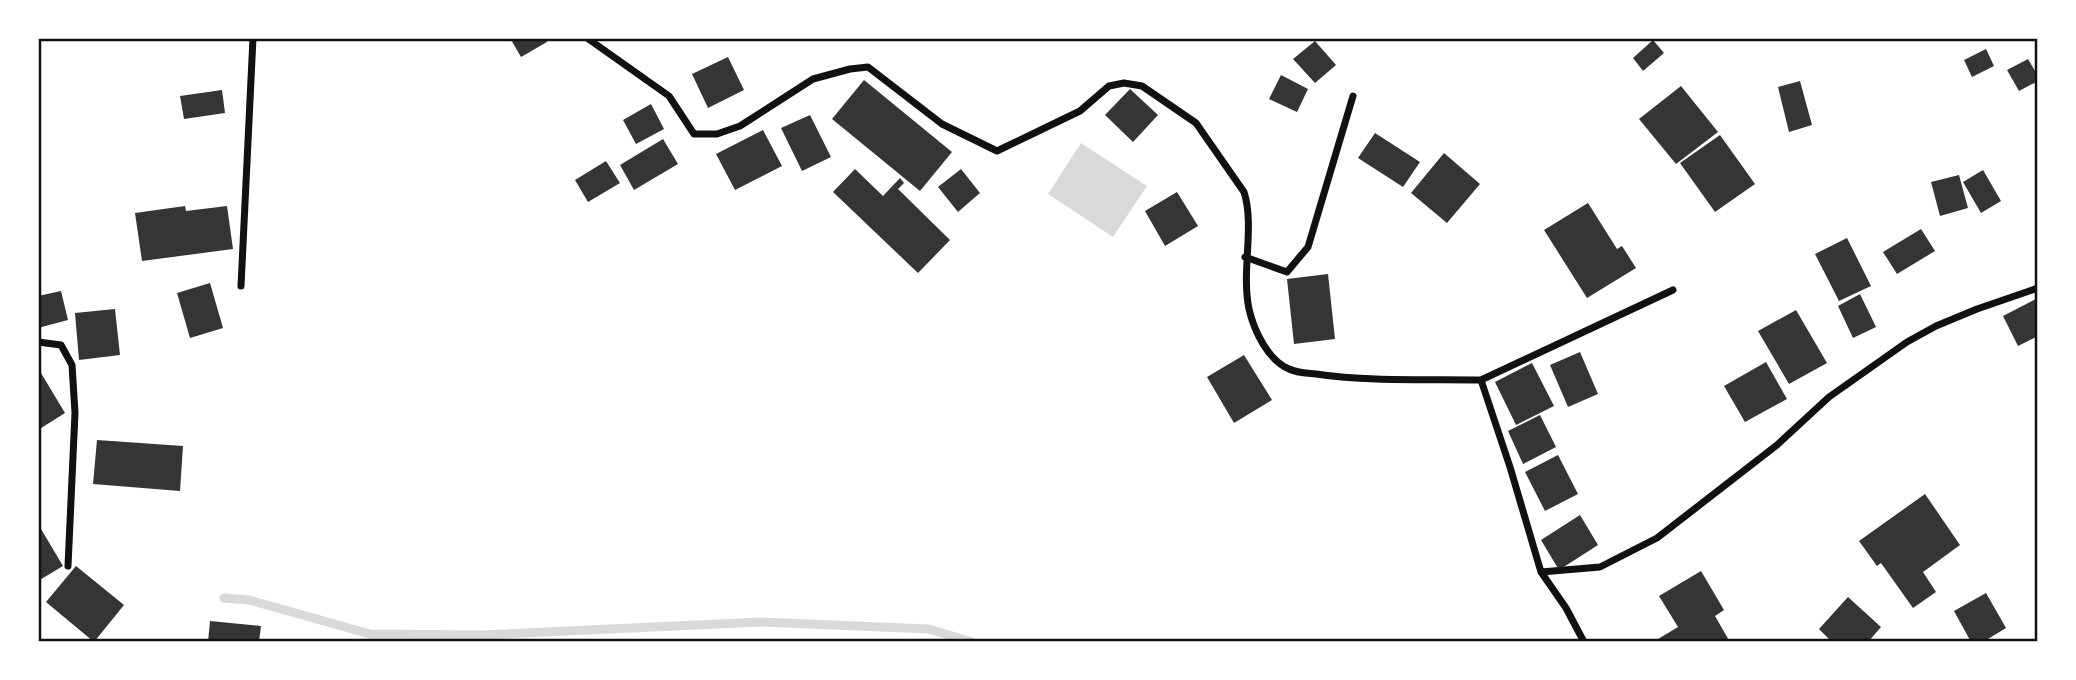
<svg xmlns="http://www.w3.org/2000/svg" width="2076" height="680" font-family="'Open Sans',sans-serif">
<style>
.water{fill:#d9d9d9}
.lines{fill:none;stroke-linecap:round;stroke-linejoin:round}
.stream{stroke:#d9d9d9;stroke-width:9}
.building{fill:#353535}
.minor{stroke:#111;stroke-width:7}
.neatline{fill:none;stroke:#111;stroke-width:2.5}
</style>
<rect width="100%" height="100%" fill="#fff"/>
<path class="water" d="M 1081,143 L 1147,186 L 1113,237 L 1048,194 Z"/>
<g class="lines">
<path class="stream" d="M 224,598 L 249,600 L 370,634 L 483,635 L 761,622 L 929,629 L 972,642"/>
</g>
<path class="building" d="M 510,38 L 545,38 L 547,42 L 521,57 Z
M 1653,40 L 1664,53 L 1643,71 L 1633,58 Z
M 1315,41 L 1336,65 L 1315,83 L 1293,59 Z
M 1986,49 L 1994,66 L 1972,77 L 1964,60 Z
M 728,57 L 744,90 L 708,108 L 692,74 Z
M 2028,59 L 2038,76 L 2038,81 L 2019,91 L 2007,70 Z
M 1281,75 L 1308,89 L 1297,112 L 1269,99 Z
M 864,80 L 952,152 L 920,191 L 832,119 Z
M 1800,81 L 1812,125 L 1789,132 L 1778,87 Z
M 1681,86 L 1718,132 L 1676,164 L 1639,119 Z
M 1130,89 L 1158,115 L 1133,142 L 1105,115 Z
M 222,90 L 225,113 L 184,119 L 180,96 Z
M 651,104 L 664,129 L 636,144 L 623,120 Z
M 810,115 L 831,157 L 802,171 L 781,128 Z
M 763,130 L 782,166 L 735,190 L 716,154 Z
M 1375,133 L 1420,162 L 1403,187 L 1358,158 Z
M 1720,135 L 1755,184 L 1715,212 L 1680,163 Z
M 663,139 L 678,164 L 634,190 L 620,165 Z
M 1444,153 L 1480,184 L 1447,223 L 1411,193 Z
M 606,161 L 620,183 L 588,202 L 575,180 Z
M 855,169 L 883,196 L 900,178 L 904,183 L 898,189 L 950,240 L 918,273 L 833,192 Z
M 961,169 L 980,193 L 958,212 L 938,187 Z
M 1983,170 L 2001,201 L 1981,213 L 1963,182 Z
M 1959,175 L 1968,208 L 1940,216 L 1931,182 Z
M 1177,192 L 1198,226 L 1165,246 L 1145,211 Z
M 1588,203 L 1617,249 L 1622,246 L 1636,268 L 1587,298 L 1544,230 Z
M 185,206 L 186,211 L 227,206 L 233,249 L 142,261 L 135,213 Z
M 1921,229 L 1935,251 L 1897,274 L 1883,252 Z
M 1847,238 L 1871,286 L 1839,301 L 1815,254 Z
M 1328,274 L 1335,339 L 1294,344 L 1287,279 Z
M 210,283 L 223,328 L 190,338 L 177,293 Z
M 61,291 L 68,320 L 38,328 L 38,296 Z
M 1860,294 L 1876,327 L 1853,338 L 1838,306 Z
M 2038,298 L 2038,336 L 2018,346 L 2003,316 Z
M 115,309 L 120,355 L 79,360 L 75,313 Z
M 1796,310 L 1827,363 L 1789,384 L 1758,331 Z
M 1580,352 L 1598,394 L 1568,407 L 1550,365 Z
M 1244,355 L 1272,400 L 1234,423 L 1207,377 Z
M 1766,362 L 1787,399 L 1745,422 L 1724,386 Z
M 1532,363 L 1554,406 L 1516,425 L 1495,382 Z
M 41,373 L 65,413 L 38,430 L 38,375 Z
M 1540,415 L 1556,447 L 1523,464 L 1508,431 Z
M 97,440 L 183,446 L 180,491 L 93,484 Z
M 1558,455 L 1578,494 L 1545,511 L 1525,472 Z
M 1925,494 L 1960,545 L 1923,572 L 1936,592 L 1913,608 L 1881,563 L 1877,566 L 1859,541 Z
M 1580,515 L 1598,545 L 1559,570 L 1541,540 Z
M 38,524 L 63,566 L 38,581 Z
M 76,566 L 124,605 L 94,642 L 46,602 Z
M 1701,571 L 1724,610 L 1715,616 L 1730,642 L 1653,642 L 1678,627 L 1659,596 Z
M 1986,593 L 2006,628 L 1983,642 L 1971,642 L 1954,611 Z
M 1848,597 L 1881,627 L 1868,642 L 1832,642 L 1819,629 Z
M 210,621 L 261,626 L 259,642 L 208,642 Z"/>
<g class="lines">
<path class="minor" d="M 587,38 L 669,96 L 694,134 L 717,134 L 740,126 L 813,79 L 850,69 L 868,67 L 942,124 L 997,151 L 1080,111 L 1109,86 L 1124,83 L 1142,86 L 1196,123 L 1244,192 C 1255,226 1241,271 1249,309 C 1254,331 1268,360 1289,369 C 1297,373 1307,373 1316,374 C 1370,382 1427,379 1481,380 L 1510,467 L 1541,572 L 1566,608 L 1584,642
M 1245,257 L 1287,272 L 1308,247 L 1353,96
M 241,286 L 253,38
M 38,342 L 61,345 L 72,365 L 75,413 L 68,566
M 1481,380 L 1673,290
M 1541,572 L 1600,567 L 1657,538 L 1777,445 L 1829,397 L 1907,342 L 1936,326 L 1977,309 L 2038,288"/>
</g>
<rect width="2076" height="680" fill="none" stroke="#ffffff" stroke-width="80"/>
<rect x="40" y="40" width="1996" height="600" class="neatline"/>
</svg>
